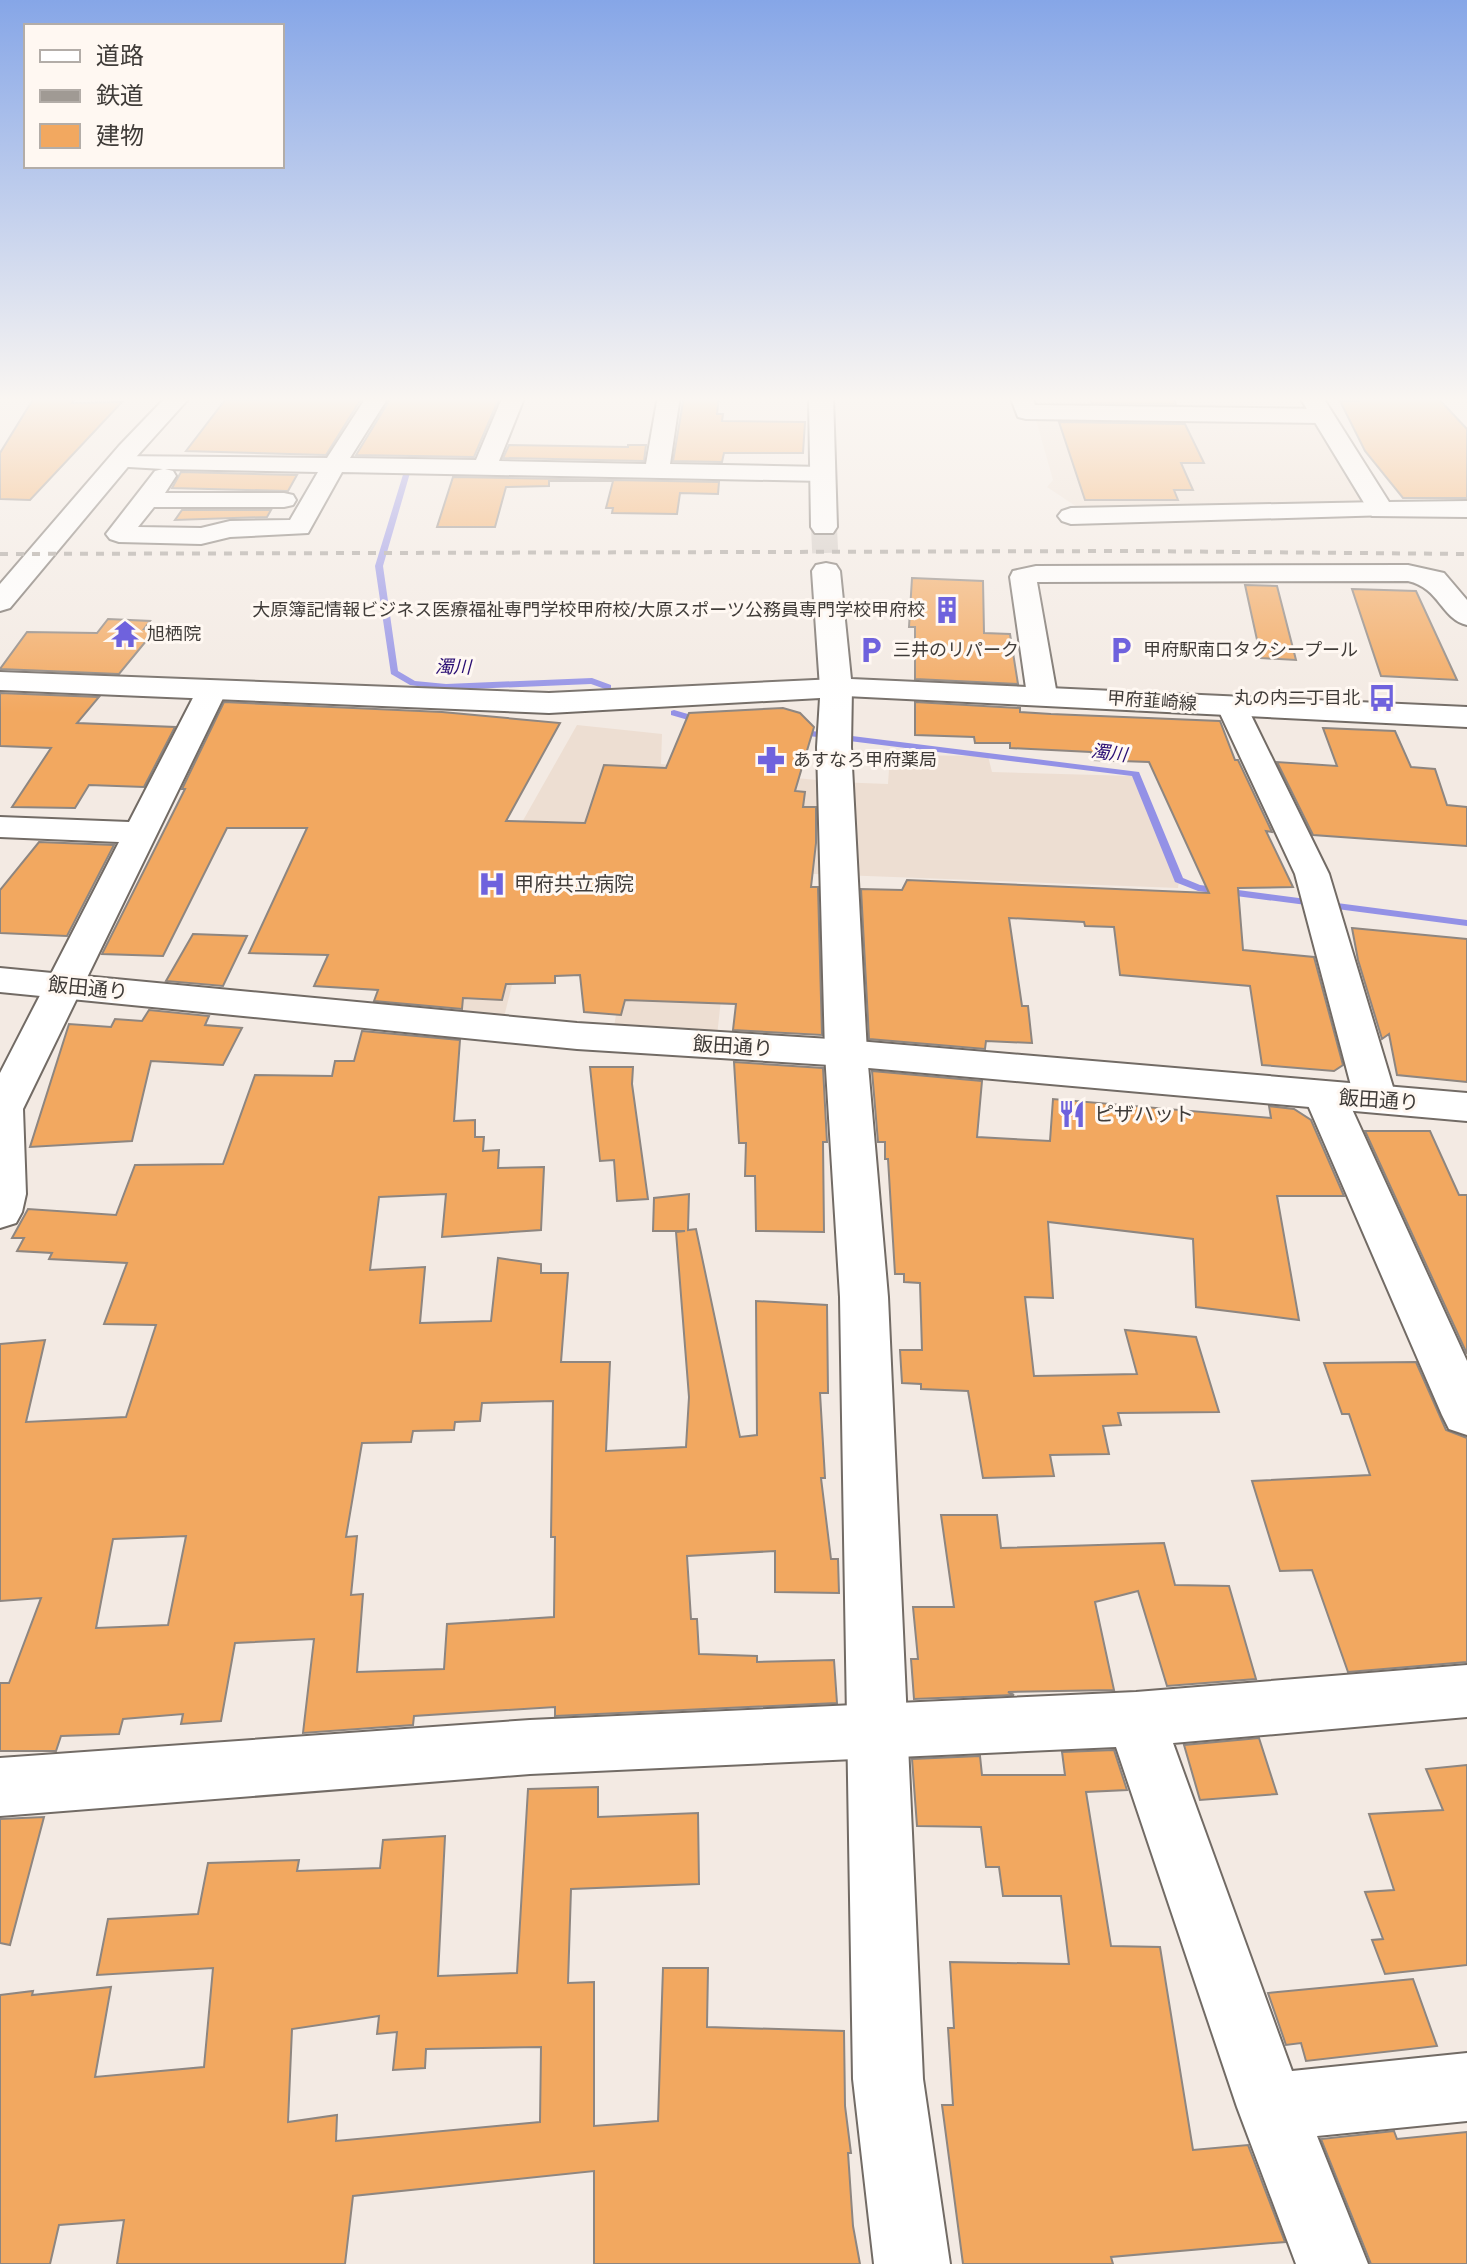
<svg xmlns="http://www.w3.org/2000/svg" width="1467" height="2264" font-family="Figtree,'Noto Sans JP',sans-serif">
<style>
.built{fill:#edded2}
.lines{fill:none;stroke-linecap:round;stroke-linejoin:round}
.stream{fill:#9391e6;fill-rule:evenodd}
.building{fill:#f2a860;stroke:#8e8680;stroke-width:2;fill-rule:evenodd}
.primary-tunnel{stroke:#cfc7c1;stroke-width:26;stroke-dasharray:26 13;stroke-linecap:butt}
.minor-casing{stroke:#726b65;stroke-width:4}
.tertiary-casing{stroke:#726b65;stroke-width:4}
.secondary-casing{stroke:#726b65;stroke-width:4}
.primary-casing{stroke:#726b65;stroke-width:4}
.minor{fill:#fff;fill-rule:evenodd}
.tertiary{fill:#fff;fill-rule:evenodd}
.secondary{fill:#fff;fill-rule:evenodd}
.primary{fill:#fff;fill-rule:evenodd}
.rail{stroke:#a09a94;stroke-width:4;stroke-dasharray:8 8;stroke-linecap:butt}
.labels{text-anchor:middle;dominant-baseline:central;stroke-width:6;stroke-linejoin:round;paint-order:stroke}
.far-poi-label{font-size:18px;fill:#403c39;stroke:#fff8f2;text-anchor:start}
.far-water-label{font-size:18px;font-style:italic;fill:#280c72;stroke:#fff8f2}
.far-street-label{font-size:18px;fill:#403c39;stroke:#fff8f2}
.poi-label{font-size:20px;fill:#403c39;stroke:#fff8f2;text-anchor:start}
.street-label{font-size:20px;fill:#403c39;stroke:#fff8f2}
</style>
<rect width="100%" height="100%" fill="#f3eae3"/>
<path class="built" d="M 1036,420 L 1319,423 L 1371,503 L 1083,511 L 1047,487 L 1053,480 Z
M 577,725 L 662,734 L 661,764 L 836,782 L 888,784 L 890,755 L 988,756 L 992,772 L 1133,776 L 1179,880 L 1178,888 L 633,867 L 731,908 L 716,1045 L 612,1038 L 634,911 L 532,905 L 501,1029 L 409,1020 L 444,906 L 508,847 Z"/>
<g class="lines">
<path class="stream" d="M 416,440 L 419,442 L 383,566 L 398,671 L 415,681 L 446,684 L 592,678 L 611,685 L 611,689 L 605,689 L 591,684 L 446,690 L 410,685 L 391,674 L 375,566 L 413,442 Z
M 674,710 L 705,719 L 706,721 L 702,724 L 671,715 L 671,711 Z
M 796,729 L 1139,772 L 1183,878 L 1200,885 L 1467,920 L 1467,926 L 1198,891 L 1175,882 L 1132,776 L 793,734 L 792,732 Z"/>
</g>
<path class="building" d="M 35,396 L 77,396 L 72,403 L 122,402 L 30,500 L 0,499 L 0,453 Z
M 263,396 L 363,396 L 326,455 L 186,451 L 225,400 L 260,400 Z
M 392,396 L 500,396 L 474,457 L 356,455 Z
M 684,396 L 719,396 L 717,414 L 723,414 L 722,421 L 805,422 L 803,453 L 724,453 L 722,462 L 673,461 Z
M 1092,396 L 1172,396 L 1176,404 L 1091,403 Z
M 1354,396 L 1436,396 L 1467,429 L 1467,498 L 1403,498 L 1365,451 L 1340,401 L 1358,401 Z
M 1059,422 L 1185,424 L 1204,463 L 1181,463 L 1193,490 L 1174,490 L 1178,500 L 1085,500 Z
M 509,445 L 628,447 L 628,445 L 646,445 L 644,461 L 503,458 Z
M 181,472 L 297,475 L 288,491 L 172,488 Z
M 453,477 L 719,482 L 718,494 L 680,493 L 677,514 L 612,513 L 613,508 L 606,508 L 613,481 L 549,481 L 549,486 L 506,487 L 495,527 L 437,527 Z
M 182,510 L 271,510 L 267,517 L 175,520 Z
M 912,578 L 983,581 L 984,633 L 1010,634 L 1018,684 L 915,679 L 915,627 L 909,627 Z
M 1245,585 L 1277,586 L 1296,660 L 1261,658 Z
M 1352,589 L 1416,591 L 1457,680 L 1381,676 Z
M 108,619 L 150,621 L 144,629 L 156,629 L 119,674 L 0,669 L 27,632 L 97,633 Z
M 0,693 L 99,697 L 77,723 L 175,727 L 144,787 L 89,785 L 75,808 L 12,807 L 51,748 L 0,746 Z
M 224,702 L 442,712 L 560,723 L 506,821 L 585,823 L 604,765 L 666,768 L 689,713 L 783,708 L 800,713 L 814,727 L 795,791 L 805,792 L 803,807 L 816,807 L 816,843 L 811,887 L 818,887 L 822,1035 L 733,1030 L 736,1004 L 625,1000 L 621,1015 L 584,1012 L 580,975 L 555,976 L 555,983 L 506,984 L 502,1000 L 463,998 L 462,1009 L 374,1001 L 378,990 L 314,986 L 328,955 L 249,953 L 307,828 L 227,828 L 163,956 L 102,954 L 185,789 L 182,789 Z
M 915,702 L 1020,708 L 1020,712 L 1051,714 L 1220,721 L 1235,760 L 1238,760 L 1272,832 L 1266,831 L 1293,887 L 1238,888 L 1243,950 L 1314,957 L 1343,1065 L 1334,1071 L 1262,1065 L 1250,986 L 1120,975 L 1114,927 L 1085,926 L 1084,922 L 1009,918 L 1022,1006 L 1028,1006 L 1032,1043 L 986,1041 L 985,1049 L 869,1039 L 861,889 L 902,890 L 907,880 L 1209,893 L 1149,762 L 1093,760 L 1091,752 L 1010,748 L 1010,743 L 975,743 L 974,737 L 915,735 Z
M 1323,728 L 1395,731 L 1411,767 L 1435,769 L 1447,805 L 1467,807 L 1467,846 L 1313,835 L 1277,762 L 1337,766 Z
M 39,842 L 114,845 L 67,936 L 0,933 L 0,890 Z
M 1352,928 L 1467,939 L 1467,1082 L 1397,1075 L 1389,1034 L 1382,1039 L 1358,960 Z
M 193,934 L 247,936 L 223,986 L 166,981 Z
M 149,1010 L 209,1016 L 205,1025 L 242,1028 L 223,1065 L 151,1061 L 132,1141 L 30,1147 L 69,1024 L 111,1027 L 115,1019 L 142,1021 Z
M 362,1031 L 460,1040 L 454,1121 L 475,1120 L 475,1137 L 484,1137 L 483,1151 L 499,1150 L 498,1168 L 544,1167 L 541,1230 L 442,1237 L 446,1194 L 379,1197 L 370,1270 L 425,1267 L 420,1323 L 491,1321 L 498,1258 L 541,1264 L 541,1273 L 568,1273 L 561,1362 L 610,1362 L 606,1451 L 686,1447 L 689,1397 L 676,1232 L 685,1231 L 653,1231 L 654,1198 L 689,1194 L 688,1230 L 696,1229 L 740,1437 L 757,1435 L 756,1301 L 827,1305 L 828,1393 L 820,1393 L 825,1478 L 821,1478 L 831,1559 L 838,1559 L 839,1593 L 775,1592 L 775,1551 L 687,1556 L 691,1619 L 697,1619 L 699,1654 L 757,1656 L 757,1662 L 834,1660 L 837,1703 L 555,1716 L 555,1707 L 414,1716 L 413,1725 L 303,1733 L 314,1639 L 235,1643 L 221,1721 L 181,1724 L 183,1714 L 123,1719 L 119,1734 L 61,1736 L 56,1751 L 0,1751 L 0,1683 L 9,1683 L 41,1598 L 0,1601 L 0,1344 L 45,1340 L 26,1422 L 126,1417 L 156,1325 L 104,1324 L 127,1263 L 49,1259 L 52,1253 L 17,1251 L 24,1238 L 12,1238 L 28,1209 L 116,1215 L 135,1165 L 223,1164 L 255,1075 L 332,1076 L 335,1061 L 354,1061 ZM 553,1401 L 551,1537 L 555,1537 L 554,1617 L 447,1624 L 444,1669 L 357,1672 L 363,1594 L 351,1595 L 357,1536 L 346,1537 L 362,1443 L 411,1442 L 413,1431 L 454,1430 L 455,1422 L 480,1421 L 482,1403 ZM 186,1536 L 168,1625 L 96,1628 L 113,1539 Z
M 734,1062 L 823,1068 L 827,1142 L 823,1142 L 824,1232 L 756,1231 L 755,1176 L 745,1176 L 746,1143 L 739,1143 Z
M 590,1067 L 633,1067 L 632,1084 L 648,1199 L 617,1201 L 614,1160 L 600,1161 Z
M 872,1071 L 982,1081 L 977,1137 L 1050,1141 L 1053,1099 L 1271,1118 L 1269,1106 L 1294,1109 L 1311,1120 L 1344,1196 L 1277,1196 L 1299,1320 L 1196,1307 L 1193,1239 L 1048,1222 L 1053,1298 L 1025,1297 L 1034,1376 L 1137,1374 L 1125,1330 L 1196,1337 L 1219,1412 L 1118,1413 L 1121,1425 L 1103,1426 L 1109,1454 L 1050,1455 L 1054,1476 L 983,1478 L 968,1391 L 921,1389 L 921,1384 L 902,1383 L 900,1350 L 922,1350 L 920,1283 L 904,1282 L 904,1274 L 895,1274 L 888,1159 L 885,1159 L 885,1142 L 878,1142 Z
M 1365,1131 L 1430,1131 L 1459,1195 L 1467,1195 L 1467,1354 Z
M 1416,1362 L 1446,1430 L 1467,1438 L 1467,1662 L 1348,1672 L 1312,1570 L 1280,1571 L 1252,1481 L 1370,1475 L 1349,1414 L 1342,1414 L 1324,1363 Z
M 941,1515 L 997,1515 L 1001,1548 L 1164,1543 L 1175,1585 L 1229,1586 L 1256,1679 L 1167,1686 L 1138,1591 L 1095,1602 L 1114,1690 L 1008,1692 L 1014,1695 L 914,1699 L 911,1659 L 918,1659 L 913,1607 L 954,1607 Z
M 1259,1738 L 1277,1794 L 1200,1800 L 1184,1745 Z
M 1114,1750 L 1127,1790 L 1086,1792 L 1111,1946 L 1160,1947 L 1193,2150 L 1248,2145 L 1285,2242 L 1111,2257 L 1113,2264 L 963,2264 L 942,2105 L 953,2105 L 948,2028 L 954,2028 L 950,1962 L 1069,1964 L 1061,1896 L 1003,1896 L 999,1867 L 986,1867 L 981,1827 L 917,1826 L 912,1759 L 980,1756 L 982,1775 L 1065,1775 L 1062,1752 Z
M 1467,1765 L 1467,1965 L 1385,1974 L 1372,1940 L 1383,1939 L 1365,1892 L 1394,1890 L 1369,1814 L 1443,1810 L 1426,1769 Z
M 598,1787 L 598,1817 L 698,1813 L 699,1884 L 571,1889 L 568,1983 L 594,1982 L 594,2126 L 658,2121 L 663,1968 L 708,1968 L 707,2027 L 844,2031 L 845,2106 L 851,2153 L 848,2153 L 853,2226 L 860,2264 L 594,2264 L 594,2171 L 353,2196 L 345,2264 L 117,2264 L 124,2220 L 59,2225 L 50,2264 L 0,2264 L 0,1995 L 33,1991 L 32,1995 L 111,1987 L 95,2077 L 204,2067 L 213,1968 L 97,1975 L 108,1919 L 198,1914 L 208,1863 L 299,1860 L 297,1871 L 380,1868 L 383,1840 L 445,1836 L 438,1976 L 517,1973 L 528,1789 ZM 379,2016 L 377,2034 L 397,2032 L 393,2070 L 425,2068 L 426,2049 L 541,2047 L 540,2122 L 336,2141 L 337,2115 L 288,2122 L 292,2029 Z
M 44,1817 L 10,1945 L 0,1943 L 0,1819 Z
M 1413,1979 L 1437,2046 L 1306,2061 L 1301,2043 L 1286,2045 L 1268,1993 Z
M 1394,2131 L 1397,2139 L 1467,2132 L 1467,2264 L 1371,2264 L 1321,2139 Z"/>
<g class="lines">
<path class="primary-tunnel" d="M 824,527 L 826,571"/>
<g class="minor-casing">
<path id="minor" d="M 367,396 L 389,396 L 350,458 L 476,460 L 503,396 L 525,396 L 499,461 L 646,464 L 658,396 L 680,396 L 670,464 L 823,467 L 832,469 L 835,474 L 832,479 L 823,481 L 342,472 L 308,533 L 230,537 L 201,544 L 119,542 L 110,539 L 106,534 L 155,471 L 163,469 L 112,466 L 108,461 L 112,456 L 327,458 ZM 165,469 L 318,472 L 290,520 L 230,521 L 201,528 L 138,527 L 154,507 L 284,507 L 293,505 L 296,500 L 293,495 L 284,493 L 165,493 L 176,476 L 173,471 Z
M 1010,396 L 1032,396 L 1035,405 L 1321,409 L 1329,411 L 1332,416 L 1329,421 L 1321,423 L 1026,419 L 1018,417 Z
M 1381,502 L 1390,505 L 1394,510 L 1390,515 L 1071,524 L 1062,521 L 1058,516 L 1062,511 L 1071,508 Z
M 1408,565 L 1444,573 L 1467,600 L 1467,625 C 1441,619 1440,588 1408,581 L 1037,582 L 1057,695 L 1053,701 L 1042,704 L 1031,701 L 1027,695 L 1010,577 L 1013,571 L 1036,566 Z
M 212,681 L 223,684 L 227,690 L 23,1109 L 26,1194 L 22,1212 L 16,1223 L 0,1228 L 0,1073 L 119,842 L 0,837 L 0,817 L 129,822 L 197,690 L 201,684 Z
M 1232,698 L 1243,701 L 1247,707 L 1329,874 L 1396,1097 L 1390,1106 L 1375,1110 L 1360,1106 L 1354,1097 L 1295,874 L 1217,707 L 1221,701 Z
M 1325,1083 L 1340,1087 L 1346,1096 L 1467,1361 L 1467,1435 L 1449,1429 L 1442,1415 L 1304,1096 L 1310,1087 Z
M 1467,1665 L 1467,1717 L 1173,1743 L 1292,2071 L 1467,2053 L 1467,2121 L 1317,2136 L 1368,2264 L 1296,2264 L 1237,2107 L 1116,1747 L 530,1774 L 0,1816 L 0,1758 L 530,1720 L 1136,1692 Z"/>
</g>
<g class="tertiary-casing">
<path id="tertiary" d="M 167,396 L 191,396 L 137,456 L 10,608 L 0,611 L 0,584 L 119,446 Z
M 1299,396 L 1322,396 L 1389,502 L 1467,501 L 1467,517 L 1372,516 Z
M 0,672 L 549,693 L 836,679 L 847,681 L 852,688 L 851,747 L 867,1053 L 888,1297 L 923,2079 L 950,2264 L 874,2264 L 853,2079 L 840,1297 L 825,1053 L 817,747 L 820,698 L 549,713 L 0,690 Z"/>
</g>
<g class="secondary-casing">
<path id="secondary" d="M 0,968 L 577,1023 L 846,1040 L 1467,1093 L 1467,1121 L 846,1066 L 577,1049 L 0,992 Z"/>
</g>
<g class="primary-casing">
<path id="primary" d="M 809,396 L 833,396 L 837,527 L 833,533 L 815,533 L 811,527 Z
M 826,563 L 836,565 L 840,571 L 851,679 L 1467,707 L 1467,727 L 825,695 L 820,688 L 812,571 L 816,565 Z"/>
</g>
<use href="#minor" class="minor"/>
<use href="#tertiary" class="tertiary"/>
<use href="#secondary" class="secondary"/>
<use href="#primary" class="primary"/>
<path class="rail" d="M 0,554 L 1130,551 L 1467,554"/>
</g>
<linearGradient id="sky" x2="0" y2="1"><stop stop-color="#86a6e7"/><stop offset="0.56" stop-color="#faf6f2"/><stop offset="1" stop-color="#faf6f2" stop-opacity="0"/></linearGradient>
<rect width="1467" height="713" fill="url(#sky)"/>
<defs>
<g id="building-bare" transform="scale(2.16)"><path d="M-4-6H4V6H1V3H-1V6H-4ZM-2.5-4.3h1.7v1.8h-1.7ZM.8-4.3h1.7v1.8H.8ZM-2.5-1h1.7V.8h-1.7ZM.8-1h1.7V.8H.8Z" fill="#6f62dd" stroke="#fff8f2" stroke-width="2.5" paint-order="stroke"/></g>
<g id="temple-bare" transform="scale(2.16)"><path d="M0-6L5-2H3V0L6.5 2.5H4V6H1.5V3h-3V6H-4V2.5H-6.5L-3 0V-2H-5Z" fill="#6f62dd" stroke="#fff8f2" stroke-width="2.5" paint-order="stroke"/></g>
<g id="parking-bare" transform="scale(2.16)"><path d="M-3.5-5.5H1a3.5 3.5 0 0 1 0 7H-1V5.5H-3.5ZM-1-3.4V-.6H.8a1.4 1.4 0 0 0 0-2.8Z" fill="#6f62dd" stroke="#fff8f2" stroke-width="2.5" paint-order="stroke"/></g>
<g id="bus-bare" transform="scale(2.16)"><path d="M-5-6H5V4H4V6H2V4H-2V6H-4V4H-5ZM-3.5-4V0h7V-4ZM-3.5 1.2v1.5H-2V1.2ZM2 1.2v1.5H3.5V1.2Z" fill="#6f62dd" stroke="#fff8f2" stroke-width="2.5" paint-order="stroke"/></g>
<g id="pharmacy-bare" transform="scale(2.16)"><path d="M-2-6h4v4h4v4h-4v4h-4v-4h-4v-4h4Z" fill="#6f62dd" stroke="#fff8f2" stroke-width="2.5" paint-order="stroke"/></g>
<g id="hospital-bare" transform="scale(2.16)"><path d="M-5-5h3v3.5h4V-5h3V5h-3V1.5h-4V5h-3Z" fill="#6f62dd" stroke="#fff8f2" stroke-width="2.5" paint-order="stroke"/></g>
<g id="restaurant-bare" transform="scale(2.16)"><path d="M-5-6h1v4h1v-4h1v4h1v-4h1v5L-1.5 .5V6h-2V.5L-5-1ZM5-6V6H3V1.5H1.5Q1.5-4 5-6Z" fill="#6f62dd" stroke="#fff8f2" stroke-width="2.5" paint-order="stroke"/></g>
</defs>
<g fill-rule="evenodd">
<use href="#building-bare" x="947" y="610"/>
<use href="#temple-bare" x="125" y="634"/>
<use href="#parking-bare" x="871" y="650"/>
<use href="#parking-bare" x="1121" y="650"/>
<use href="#bus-bare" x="1382" y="698"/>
<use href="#pharmacy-bare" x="771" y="760"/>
<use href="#hospital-bare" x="492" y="884"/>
<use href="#restaurant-bare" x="1072" y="1114"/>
</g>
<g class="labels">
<g class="far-poi-label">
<text x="925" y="610" text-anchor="end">大原簿記情報ビジネス医療福祉専門学校甲府校/大原スポーツ公務員専門学校甲府校</text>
<text x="147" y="634">旭栖院</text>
<text x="893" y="650">三井のリパーク</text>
<text x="1143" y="650">甲府駅南口タクシープール</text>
<text x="1360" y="698" text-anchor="end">丸の内二丁目北</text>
<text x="793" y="760">あすなろ甲府薬局</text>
</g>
<g class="far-water-label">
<text transform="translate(453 667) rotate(1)">濁川</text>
<text transform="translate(1109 753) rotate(7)">濁川</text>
</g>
<g class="far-street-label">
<text transform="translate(1152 701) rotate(4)">甲府韮崎線</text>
</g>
<g class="poi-label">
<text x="514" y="884">甲府共立病院</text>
<text x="1094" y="1114">ピザハット</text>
</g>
<g class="street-label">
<text transform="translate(88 988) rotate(6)">飯田通り</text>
<text transform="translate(733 1046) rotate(4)">飯田通り</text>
<text transform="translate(1379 1100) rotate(4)">飯田通り</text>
</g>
</g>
<rect x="24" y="24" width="260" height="144" fill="#fff8f2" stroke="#b3ada8" stroke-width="2"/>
<rect x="40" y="50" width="40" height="12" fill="#ffffff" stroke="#b3ada8" stroke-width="2"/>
<text x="96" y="64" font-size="24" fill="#403c39">道路</text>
<rect x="40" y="90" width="40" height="12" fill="#a09a94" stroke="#b3ada8" stroke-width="2"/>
<text x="96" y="104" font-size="24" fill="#403c39">鉄道</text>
<rect x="40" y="124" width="40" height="24" fill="#f2a860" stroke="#b3ada8" stroke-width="2"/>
<text x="96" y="144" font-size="24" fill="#403c39">建物</text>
</svg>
